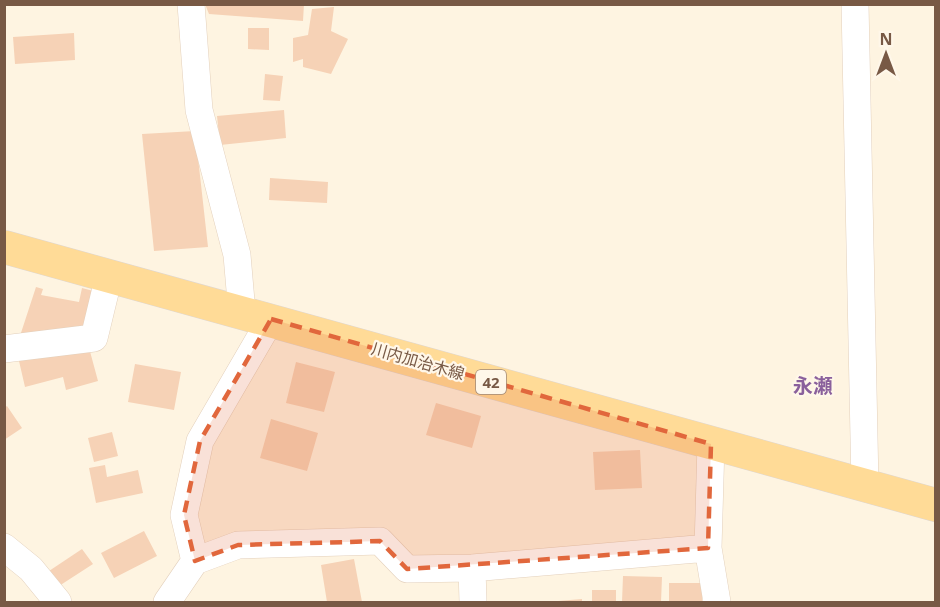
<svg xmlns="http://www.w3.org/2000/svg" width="940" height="607" font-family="'Open Sans','Noto Sans JP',sans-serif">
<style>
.building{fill:#f6d2b6}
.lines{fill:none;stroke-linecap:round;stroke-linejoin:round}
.street-casing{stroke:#e3d0bc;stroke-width:28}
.primary-casing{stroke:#dfd7d2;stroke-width:34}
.street{stroke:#fff;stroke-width:27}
.primary{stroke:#ffdb97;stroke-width:33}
.marked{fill:#e1673c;fill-opacity:0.2;stroke:#e1673c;stroke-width:4.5;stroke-dasharray:12 8;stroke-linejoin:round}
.labels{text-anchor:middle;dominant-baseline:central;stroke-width:4.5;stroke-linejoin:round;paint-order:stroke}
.shield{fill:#fff7e9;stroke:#a08876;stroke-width:1.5}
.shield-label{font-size:15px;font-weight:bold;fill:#785945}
.street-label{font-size:16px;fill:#785945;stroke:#fff7e9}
.quarter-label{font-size:20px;font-weight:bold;fill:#8a609c;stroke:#fff7e9}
</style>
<rect width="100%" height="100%" fill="#fef4e1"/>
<path class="building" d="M 205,4 L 304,4 L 303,21 L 209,14 Z
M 334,7 L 331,31 L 348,39 L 331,74 L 303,67 L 303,59 L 293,62 L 293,38 L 308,35 L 312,9 Z
M 248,28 L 269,28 L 269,50 L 248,49 Z
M 74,33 L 75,60 L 15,64 L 13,37 Z
M 265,74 L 283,76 L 280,101 L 263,100 Z
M 284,110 L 286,138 L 220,145 L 217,116 Z
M 195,131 L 208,247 L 154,251 L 142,134 Z
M 270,178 L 328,182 L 327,203 L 269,200 Z
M 36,287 L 43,289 L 41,295 L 79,302 L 82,288 L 101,293 L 91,335 L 18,342 Z
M 88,344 L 98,381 L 66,390 L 63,377 L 25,387 L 19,361 Z
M 296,362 L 335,372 L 324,412 L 286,403 Z
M 135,364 L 181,372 L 174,410 L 128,402 Z
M 436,403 L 481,416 L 472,448 L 426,435 Z
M 7,406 L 22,428 L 4,440 L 4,408 Z
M 271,419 L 318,433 L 307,471 L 260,458 Z
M 112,432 L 118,456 L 94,462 L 88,438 Z
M 640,450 L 642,488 L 595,490 L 593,452 Z
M 105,465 L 107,477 L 138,470 L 143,493 L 96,503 L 89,468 Z
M 144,531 L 157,556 L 114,578 L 101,553 Z
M 82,549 L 93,564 L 59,586 L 49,571 Z
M 354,559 L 362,602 L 327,602 L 321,565 Z
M 623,576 L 662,577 L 661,602 L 622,602 Z
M 669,583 L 702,583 L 702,602 L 669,602 Z
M 592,590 L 616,590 L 616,602 L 592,602 Z
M 582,599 L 582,602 L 558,602 L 558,601 Z"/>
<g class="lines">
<g class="street-casing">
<path id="street" d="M 191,4 L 199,110 L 237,255 L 242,313
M 855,4 L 865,485
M 4,349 L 94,338 L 109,276
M 711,444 L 708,548 L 717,602
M 4,547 L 31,569 L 58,602
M 195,561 L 184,515 L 200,441 L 271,319
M 472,568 L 473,602
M 167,602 L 195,561 L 238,545 L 380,541 L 407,569 L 472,568 L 708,548"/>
</g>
<g class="primary-casing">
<path id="primary" d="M 4,247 L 936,505"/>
</g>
<use href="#street" class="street"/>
<use href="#primary" class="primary"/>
</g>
<path class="marked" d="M 271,319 L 711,444 L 708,548 L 407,569 L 380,541 L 347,542 L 238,545 L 195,561 L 184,515 L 200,441 Z"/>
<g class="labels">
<rect class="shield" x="476" y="370" width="30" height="24" rx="4.5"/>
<g class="shield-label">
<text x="491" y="382">42</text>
</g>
<g class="street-label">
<text transform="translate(418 361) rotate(16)">川内加治木線</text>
</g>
<g class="quarter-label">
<text x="813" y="385">永瀬</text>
</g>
</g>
<rect width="940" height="607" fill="none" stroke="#785945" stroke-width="12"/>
<g transform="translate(886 54)" stroke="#fff7e9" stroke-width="4.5" paint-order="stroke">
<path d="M0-4.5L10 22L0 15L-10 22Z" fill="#785945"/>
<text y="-9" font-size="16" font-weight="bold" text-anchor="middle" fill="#785945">N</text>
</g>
</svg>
